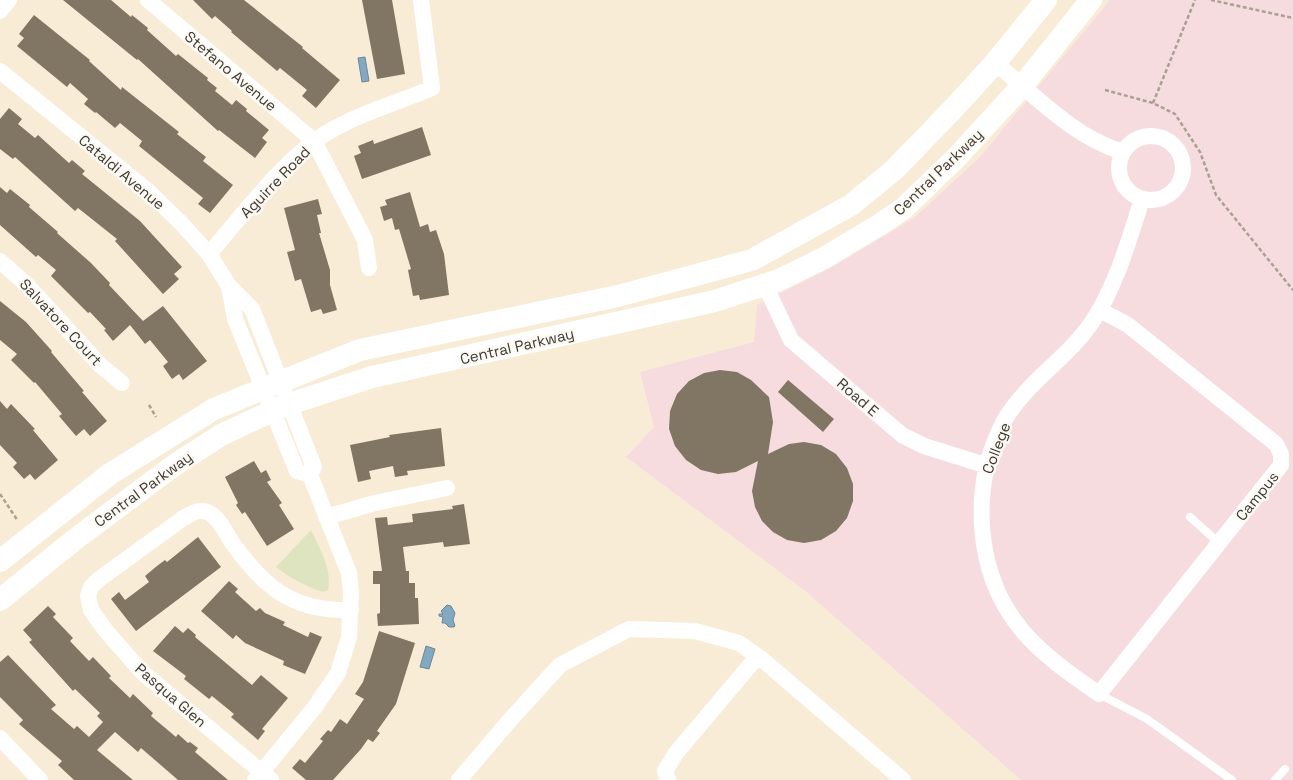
<svg xmlns="http://www.w3.org/2000/svg" width="1293" height="780" font-family="'Space Grotesk',sans-serif">
<style>
.education{fill:#f7dcdf}
.green{fill:#dee4c0}
.water{fill:#83a8c1;stroke:#6e8796}
.building{fill:#817663}
.lines{fill:none;stroke-linecap:round;stroke-linejoin:round}
.path{stroke:#a9a090;stroke-width:2.5;stroke-dasharray:4 2.5;stroke-linecap:butt}
.service{stroke:#fff;stroke-width:8}
.minor{stroke:#fff;stroke-width:16}
.secondary{stroke:#fff;stroke-width:22}
.labels{text-anchor:middle;dominant-baseline:central;stroke-width:5;stroke-linejoin:round;paint-order:stroke}
.street-label{font-size:15px;fill:#3e3930;stroke:#fdfaf6}
</style>
<rect width="100%" height="100%" fill="#f9ecd7"/>
<path class="education" d="M 1110,0 L 1293,0 L 1293,780 L 1021,780 L 804,590 L 626,457 L 654,427 L 640,372 L 754,342 L 757,305 L 832,267 L 914,218 L 980,157 Z"/>
<path class="green" d="M 311,530 C 319,547 333,571 328,590 L 323,592 C 305,586 291,579 276,567 Z"/>
<path class="water" d="M 365,57 L 369,81 L 362,82 L 358,58 Z
M 447,605 L 451,606 L 455,613 L 453,620 L 455,626 L 454,627 L 449,627 L 445,623 L 442,623 L 443,617 L 439,616 L 439,614 L 443,614 L 441,611 Z
M 426,646 L 435,649 L 429,669 L 420,667 Z"/>
<path class="building" d="M 63,0 L 111,0 L 131,17 L 132,15 L 148,28 L 147,30 L 176,56 L 178,54 L 208,78 L 207,80 L 217,88 L 215,91 L 232,105 L 236,100 L 247,109 L 246,111 L 269,130 L 262,138 L 267,142 L 255,158 L 219,130 L 218,131 L 138,59 L 137,60 Z
M 193,0 L 244,0 L 303,47 L 302,48 L 340,80 L 316,108 L 302,96 L 307,90 L 280,68 L 277,71 L 231,32 L 232,31 L 215,16 L 212,19 Z
M 362,0 L 392,0 L 405,74 L 377,79 Z
M 34,15 L 90,60 L 89,61 L 121,90 L 122,87 L 179,132 L 177,134 L 206,157 L 203,161 L 233,185 L 210,213 L 198,204 L 203,198 L 139,146 L 142,141 L 120,123 L 115,128 L 96,112 L 95,113 L 84,104 L 88,99 L 70,83 L 67,87 L 17,46 L 24,38 L 19,34 Z
M 9,108 L 22,119 L 18,124 L 35,138 L 38,135 L 69,163 L 72,160 L 85,171 L 82,174 L 140,221 L 182,267 L 174,274 L 179,279 L 163,294 L 115,241 L 117,239 L 78,208 L 75,211 L 15,157 L 13,159 L 0,149 L 0,119 Z
M 422,127 L 431,155 L 362,179 L 354,156 L 361,153 L 358,146 L 373,140 L 374,144 Z
M 0,187 L 7,193 L 10,189 L 30,205 L 29,207 L 58,232 L 57,233 L 91,263 L 110,283 L 109,285 L 143,321 L 163,306 L 207,361 L 183,380 L 179,374 L 172,379 L 163,366 L 168,362 L 150,340 L 145,344 L 130,325 L 113,341 L 104,330 L 106,329 L 90,312 L 88,313 L 51,276 L 56,270 L 38,255 L 36,257 L 0,225 Z
M 410,192 L 420,227 L 428,224 L 430,232 L 436,230 L 444,254 L 449,295 L 420,300 L 419,295 L 413,296 L 408,270 L 411,269 L 399,229 L 395,230 L 392,218 L 384,221 L 380,207 L 387,205 L 385,200 Z
M 318,199 L 322,214 L 317,215 L 321,233 L 319,233 L 330,270 L 330,285 L 337,310 L 323,314 L 321,309 L 311,312 L 301,279 L 295,281 L 287,252 L 295,250 L 284,208 Z
M 0,301 L 26,322 L 52,351 L 51,352 L 84,391 L 82,392 L 107,421 L 90,436 L 84,429 L 76,436 L 59,416 L 62,414 L 35,382 L 34,383 L 11,360 L 17,354 L 0,340 Z
M 720,370 L 737,372 L 751,380 L 769,397 L 773,422 L 768,454 L 789,444 L 804,442 L 821,445 L 836,454 L 847,468 L 853,484 L 853,501 L 847,518 L 836,531 L 821,540 L 804,543 L 787,540 L 773,532 L 762,521 L 755,507 L 752,491 L 758,461 L 736,472 L 718,474 L 701,470 L 686,460 L 675,446 L 669,429 L 670,411 L 677,394 L 689,381 L 704,373 Z
M 788,380 L 834,419 L 823,432 L 778,392 Z
M 0,401 L 7,409 L 11,404 L 35,429 L 33,430 L 58,460 L 35,480 L 30,474 L 24,479 L 13,467 L 17,463 L 0,445 Z
M 441,428 L 445,466 L 407,471 L 408,475 L 395,477 L 393,466 L 369,471 L 371,479 L 358,482 L 350,445 L 390,437 L 389,435 Z
M 254,461 L 261,473 L 266,470 L 271,480 L 267,482 L 282,503 L 279,505 L 294,529 L 267,546 L 245,512 L 242,514 L 236,505 L 238,503 L 225,477 Z
M 464,504 L 470,544 L 444,547 L 443,542 L 403,547 L 406,571 L 409,571 L 409,583 L 415,583 L 415,598 L 418,598 L 419,624 L 378,626 L 377,614 L 380,613 L 380,584 L 373,584 L 373,571 L 382,571 L 375,518 L 387,517 L 388,525 L 413,522 L 412,514 L 453,509 L 452,506 Z
M 198,537 L 221,567 L 136,631 L 111,599 L 119,592 L 125,600 L 149,582 L 145,576 L 157,566 L 165,560 L 167,562 Z
M 229,581 L 238,589 L 235,592 L 256,611 L 260,608 L 265,613 L 285,622 L 283,625 L 308,637 L 310,632 L 322,637 L 305,674 L 283,665 L 284,661 L 245,643 L 236,635 L 233,639 L 201,611 Z
M 48,606 L 56,614 L 53,617 L 73,638 L 70,641 L 89,661 L 93,657 L 111,676 L 109,678 L 130,698 L 133,694 L 153,713 L 151,716 L 176,737 L 178,734 L 188,743 L 190,742 L 198,748 L 195,752 L 228,780 L 178,780 L 141,748 L 138,752 L 115,732 L 97,750 L 133,780 L 74,780 L 58,765 L 62,761 L 19,724 L 23,720 L 0,697 L 0,662 L 8,655 L 56,705 L 51,709 L 74,729 L 77,726 L 89,737 L 103,722 L 97,716 L 100,713 L 75,689 L 73,691 L 29,642 L 32,640 L 23,630 Z
M 175,626 L 183,633 L 188,628 L 196,635 L 195,637 L 252,685 L 261,675 L 288,698 L 262,729 L 265,731 L 258,740 L 231,717 L 234,714 L 212,696 L 209,699 L 184,679 L 186,676 L 153,651 Z
M 379,631 L 415,643 L 396,704 L 377,731 L 380,733 L 373,742 L 368,739 L 361,749 L 333,780 L 306,780 L 292,768 L 300,759 L 305,763 L 323,741 L 320,739 L 328,730 L 331,732 L 340,719 L 347,724 L 364,699 L 355,694 L 363,682 Z"/>
<g class="lines">
<path class="path" d="M 1211,0 L 1293,18
M 1105,90 L 1153,103 L 1175,114 L 1200,152 L 1216,195 L 1293,290
M 1153,103 L 1195,0
M 149,405 L 156,417
M 0,494 L 18,521"/>
<path class="service" d="M 1190,517 L 1219,543
M 1099,694 L 1147,719 L 1232,780
M 1275,780 L 1285,769"/>
<path class="minor" d="M 148,0 L 314,141 L 365,240 L 369,268
M 0,11 L 9,0
M 995,63 C 1035,95 1073,137 1123,152
M 0,71 L 148,191 L 180,222 L 209,254 L 229,286 L 252,309 L 314,467 L 310,475 L 349,573 L 351,592 L 349,637 L 338,673 L 315,707 L 255,780
M1119 168a32 32 0 1 1 64 0a32 32 0 1 1-64 0Z
M 209,254 C 242,216 287,155 330,131 C 362,112 398,103 432,88 L 421,0
M 0,261 L 27,285 L 101,366 L 122,383
M 765,285 L 791,340 L 902,435 L 924,446 L 988,466
M 229,286 L 235,319 L 297,471 L 310,475
M 1100,310 L 1128,325 L 1276,444 L 1281,454 L 1281,465 L 1099,694 C 1073,676 1041,654 1021,629 C 974,572 970,485 1004,421 C 1027,381 1070,357 1094,319 C 1117,283 1129,240 1142,199
M 326,517 L 375,503 L 447,488
M 0,738 L 40,780
M 271,780 L 142,672 L 106,631 L 91,610 L 88,596 L 91,587 L 98,580 L 182,519 C 190,515 198,508 207,512 C 218,516 225,531 231,541 C 263,587 293,612 351,610
M 459,780 L 510,720 L 560,665 L 629,629 L 695,631 L 739,643 L 763,660 L 903,780
M 668,780 L 665,771 L 676,753 L 757,657"/>
<path class="secondary" d="M 0,561 L 110,474 L 214,409 L 305,372 L 360,350 L 618,296 L 752,260 L 851,205 L 894,170 L 954,108 L 995,63 L 1046,0
M 0,600 L 78,537 L 176,464 L 221,435 L 283,406 L 372,377 L 715,301 L 779,280 L 824,258 L 879,225 L 903,209 L 956,158 L 1023,85 L 1091,0"/>
</g>
<g class="labels">
<g class="street-label">
<text transform="translate(231 71) rotate(40)">Stefano Avenue</text>
<text transform="translate(122 172) rotate(40)">Cataldi Avenue</text>
<text transform="translate(938 172) rotate(-44)">Central Parkway</text>
<text transform="translate(275 182) rotate(-46)">Aguirre Road</text>
<text transform="translate(61 322) rotate(47)">Salvatore Court</text>
<text transform="translate(517 346) rotate(-13)">Central Parkway</text>
<text transform="translate(858 397) rotate(41)">Road E</text>
<text transform="translate(996 448) rotate(-69)">College</text>
<text transform="translate(143 489) rotate(-36)">Central Parkway</text>
<text transform="translate(1257 496) rotate(-51)">Campus</text>
<text transform="translate(171 695) rotate(41)">Pasqua Glen</text>
</g>
</g>
</svg>
